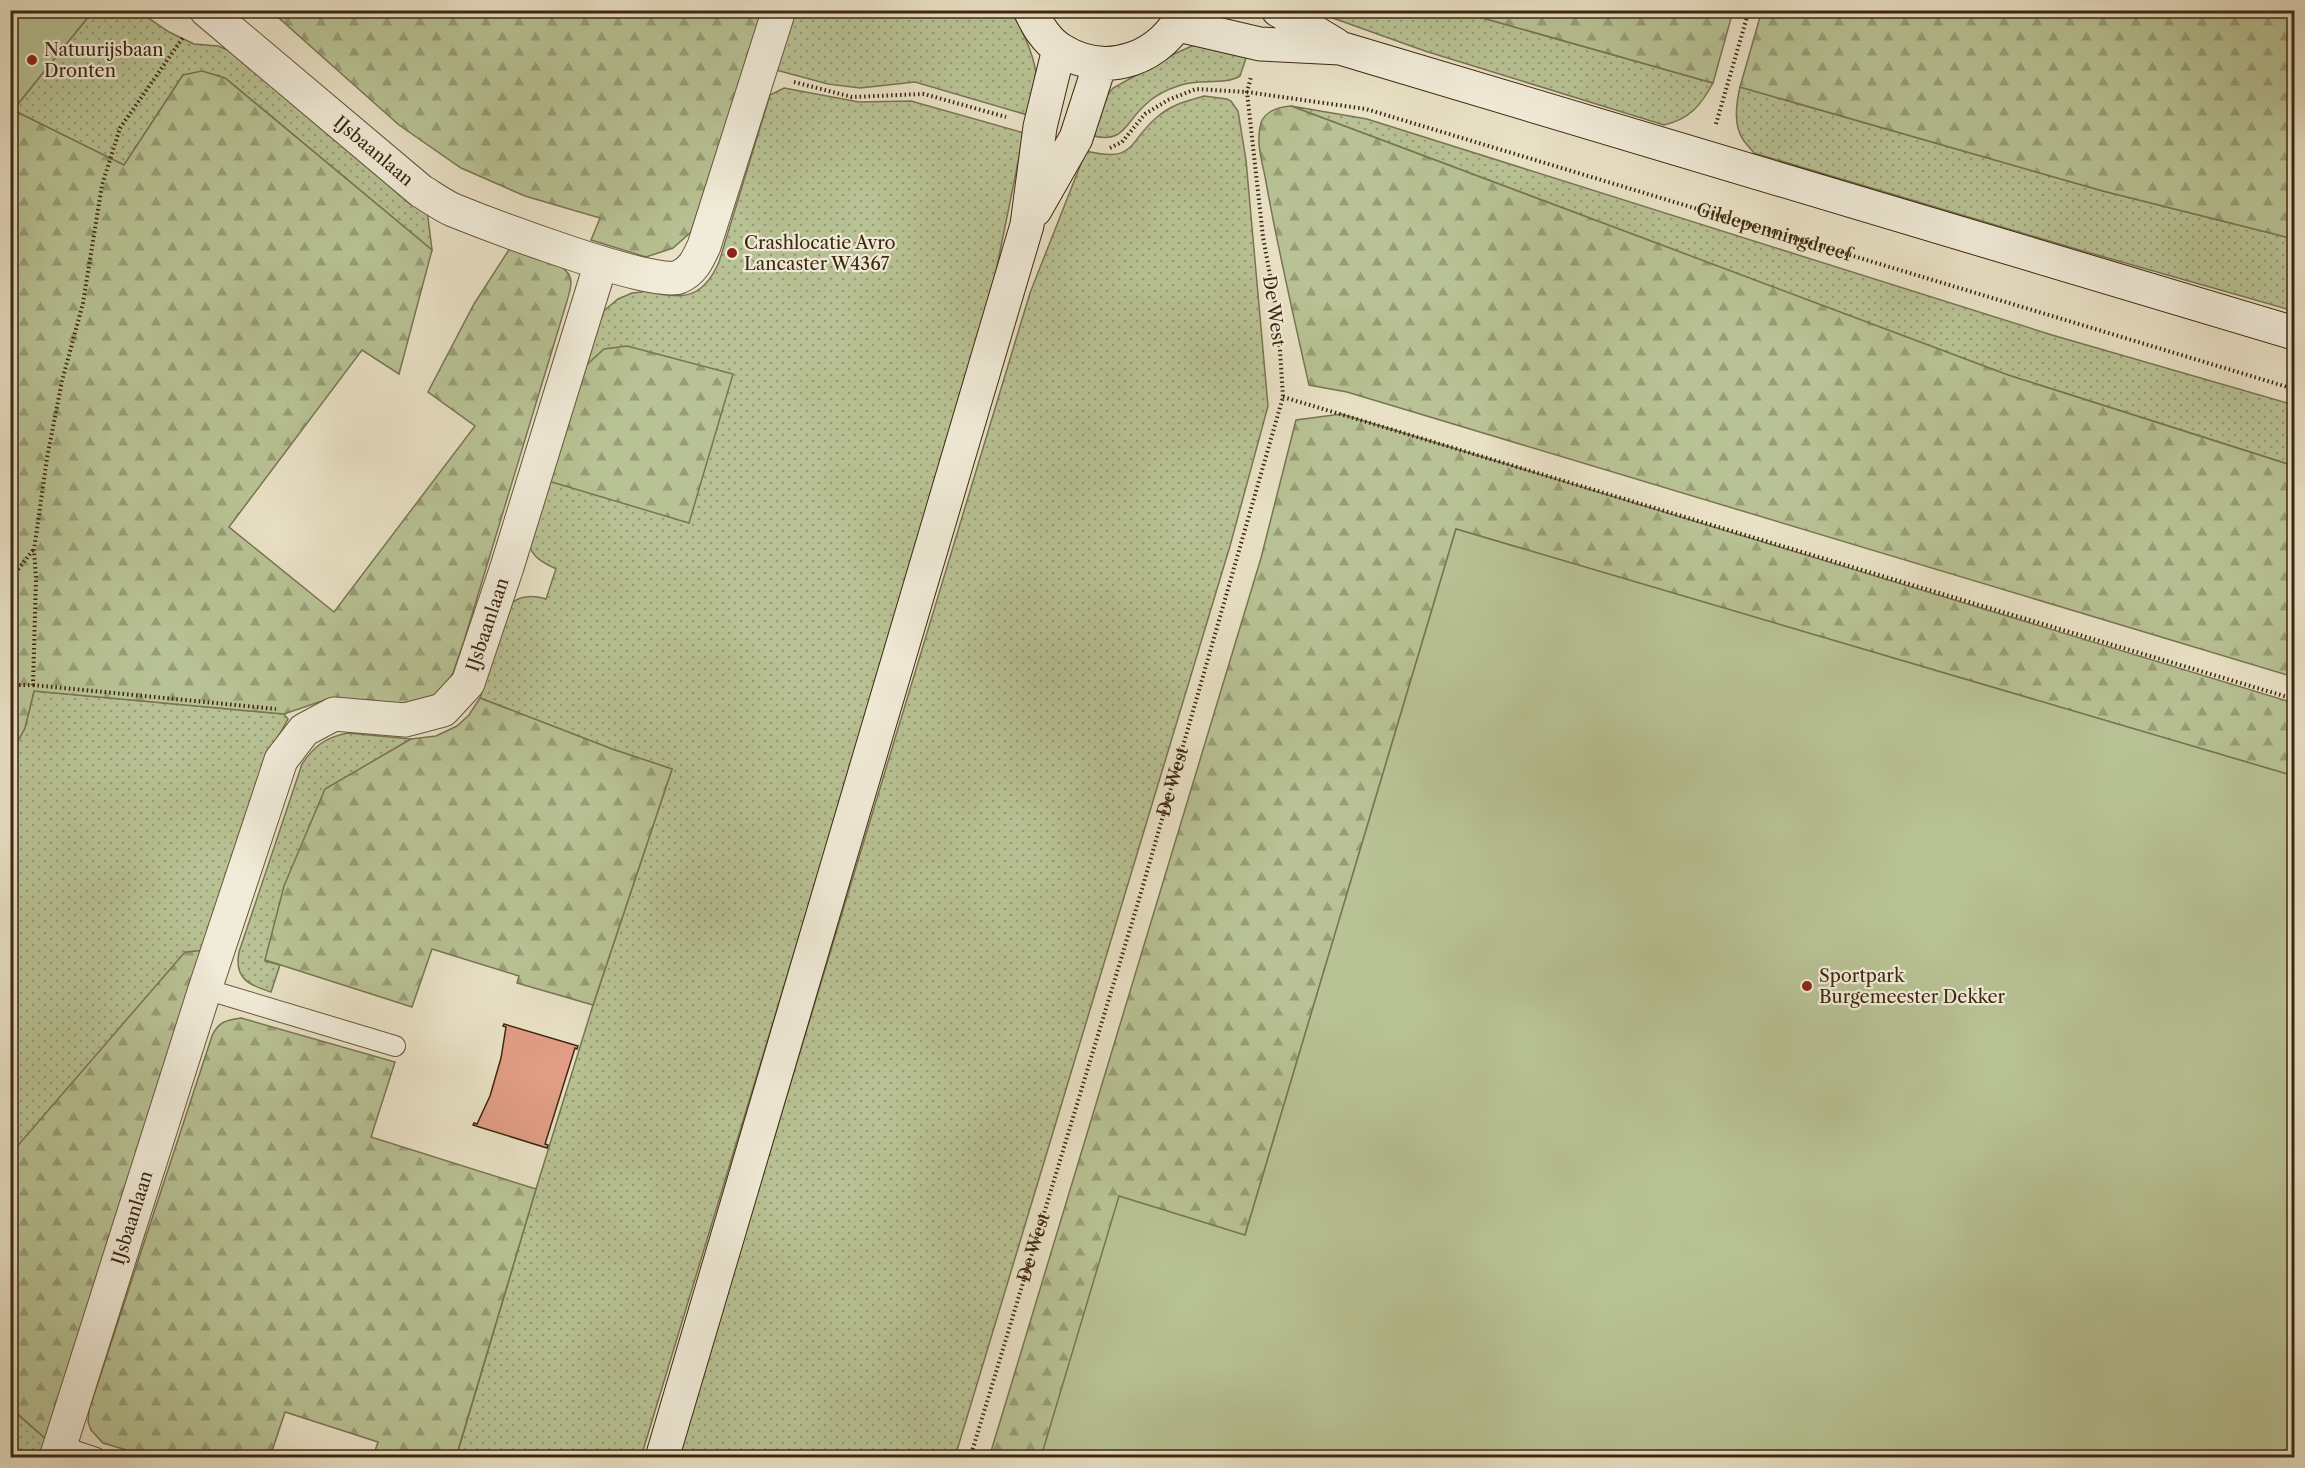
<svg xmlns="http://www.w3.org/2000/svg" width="2305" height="1468" font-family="'Libre Caslon Text',serif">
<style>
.grass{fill:url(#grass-dots);stroke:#7a7452;stroke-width:1.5}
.forest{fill:url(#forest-firs);stroke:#7a7452;stroke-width:1.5}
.pitch{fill:#b8c294;stroke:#7a7452;stroke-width:1.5}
.building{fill:#e19d85;stroke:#3d270f;stroke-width:1.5}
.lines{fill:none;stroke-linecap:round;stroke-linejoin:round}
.lane-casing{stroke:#68563c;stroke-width:22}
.street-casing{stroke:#68563c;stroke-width:35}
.secondary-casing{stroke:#3d270f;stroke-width:35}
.path{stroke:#3d270f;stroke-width:4;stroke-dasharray:1.5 3;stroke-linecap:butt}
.lane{stroke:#f1ecd9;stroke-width:20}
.street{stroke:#f1ecd9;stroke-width:33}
.secondary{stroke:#f1ecd9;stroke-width:33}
.poi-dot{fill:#8f2418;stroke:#f1ecd9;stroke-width:2}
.labels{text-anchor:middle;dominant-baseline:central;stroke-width:4.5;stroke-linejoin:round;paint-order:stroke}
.poi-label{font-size:18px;fill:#3d270f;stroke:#f1ecd9;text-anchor:start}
.street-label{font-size:18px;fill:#3d270f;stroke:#f1ecd9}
</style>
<defs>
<pattern id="grass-dots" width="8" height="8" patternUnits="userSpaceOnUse" patternTransform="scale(1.5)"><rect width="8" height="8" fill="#b8c294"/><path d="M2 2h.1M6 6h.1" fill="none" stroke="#979e77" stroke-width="1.8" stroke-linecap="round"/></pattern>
<pattern id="forest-firs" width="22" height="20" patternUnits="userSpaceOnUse" patternTransform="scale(1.5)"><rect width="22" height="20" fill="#b8c294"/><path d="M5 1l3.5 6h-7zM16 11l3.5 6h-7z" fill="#979e77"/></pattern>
</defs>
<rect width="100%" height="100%" fill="#e9e1c5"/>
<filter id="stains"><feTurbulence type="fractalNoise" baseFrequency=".00333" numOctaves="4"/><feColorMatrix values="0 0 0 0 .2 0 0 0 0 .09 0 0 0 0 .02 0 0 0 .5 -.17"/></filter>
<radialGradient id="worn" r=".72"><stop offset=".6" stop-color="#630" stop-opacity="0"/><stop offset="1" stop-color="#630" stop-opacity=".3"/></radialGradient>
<path class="grass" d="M 93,11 L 138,11 L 169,32 L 194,44 L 218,46 L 238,54 L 427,210 L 432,250 L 225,78 L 183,75 L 124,166 L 13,110 Z
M 794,11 L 1012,11 C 1023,33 1036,57 1037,83 C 1037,94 1033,106 1031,116 L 915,82 L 860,88 L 828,84 L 776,70 Z
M 1313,11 L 1458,11 L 1713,83 C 1701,105 1690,119 1664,125 L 1425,51 Z
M 1205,44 L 1248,52 L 1240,76 C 1223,86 1200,78 1181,85 C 1168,89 1155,95 1145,105 C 1124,124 1124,145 1090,135 L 1105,98 L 1113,88 L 1174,54 L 1192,46 Z
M 1740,87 L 2103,191 L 2294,239 L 2294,311 L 2076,249 L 1754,153 C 1751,149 1747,145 1744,141 C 1733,126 1736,105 1740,87 Z
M 784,88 L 859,102 L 911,101 L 1024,133 L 994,281 L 914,558 L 641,1457 L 456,1458 L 536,1189 L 593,1005 L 672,769 L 612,749 L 480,698 L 507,609 C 516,595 532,595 546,599 L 556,569 C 544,563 534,559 529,545 L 579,372 L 599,315 L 618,299 L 632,293 L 642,292 L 644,290 C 680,300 702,301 719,262 L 770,95 Z
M 1204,96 L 1227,99 L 1231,101 L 1238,111 L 1246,160 L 1268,406 L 1230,546 L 955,1457 L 677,1458 L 1030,293 L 1086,151 C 1136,163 1127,143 1156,118 C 1170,105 1186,101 1204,96 Z
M 1291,106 L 1367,119 L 2052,335 L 2294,405 L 2294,466 L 2008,375 Z
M 34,691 L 284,714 L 288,719 L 273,746 L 208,950 L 14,1150 L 11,1148 L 10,754 L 25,728 Z
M 348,733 L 411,739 L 325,790 L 265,961 L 280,965 L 271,992 C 248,985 234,978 239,952 L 302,764 C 314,746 326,737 348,733 Z
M 10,1408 L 46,1439 L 40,1457 L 11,1457 Z"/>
<path class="forest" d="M 1762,10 L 2294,11 L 2294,239 L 2103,191 L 1740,87 Z
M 271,11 L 762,11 L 691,232 L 673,248 L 646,257 L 591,240 L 600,218 L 525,196 L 461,168 L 399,125 Z
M 1458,11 L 1733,10 L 1733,11 L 1713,83 Z
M 202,71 L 225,78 L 432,250 L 399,374 L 362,350 L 229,527 L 334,612 L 475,426 L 428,392 L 474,304 L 512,245 C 526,251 565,262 570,277 C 573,284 569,293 567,301 L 464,641 L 453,673 L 443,689 L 430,698 L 408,705 L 325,700 L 284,714 L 34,691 L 25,728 L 11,754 L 11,109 L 124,165 L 183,75 Z
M 1291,106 L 2008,375 L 2294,466 L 2294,677 L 1347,392 L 1309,385 C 1294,318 1278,250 1266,182 C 1263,164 1255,142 1261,123 C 1265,111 1279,107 1291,106 Z
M 627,346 L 733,374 L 689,523 L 545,480 L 579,372 L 604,349 Z
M 1341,414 L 2294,703 L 2294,776 L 1456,529 L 1245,1235 L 1041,1457 L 989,1458 L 1261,558 L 1296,420 Z
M 480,698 L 612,749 L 672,769 L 593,1005 L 517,983 L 519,976 L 432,949 L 412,1007 L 265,960 L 284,886 L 325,789 L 411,739 L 436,736 L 457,726 L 469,715 Z
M 208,950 L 46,1439 L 11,1408 L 11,1148 L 14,1150 L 185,952 Z
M 241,1018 L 395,1062 L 371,1137 L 536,1189 L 456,1457 L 373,1457 L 378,1442 L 285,1412 L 270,1457 L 150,1457 L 103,1443 L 91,1430 L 88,1422 L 89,1410 L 212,1036 C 218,1022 226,1020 241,1018 Z"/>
<path class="pitch" d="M 10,11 L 93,11 L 13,110 L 10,109 Z
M 1456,529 L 2294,776 L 2294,1457 L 1041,1457 L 1119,1196 L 1245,1235 Z"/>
<path class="building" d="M 504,1024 L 578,1046 L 577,1049 L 575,1048 L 545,1144 L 548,1145 L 547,1148 L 473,1125 L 474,1123 L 477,1124 L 490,1096 L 501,1058 L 506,1027 L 503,1026 Z"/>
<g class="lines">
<g class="lane-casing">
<path id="lane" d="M 205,989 L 395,1046
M 60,1446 L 96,1458"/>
</g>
<g class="street-casing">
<g id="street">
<path id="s3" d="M 206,10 L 421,191 C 431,197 442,205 453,210 C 485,223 655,288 679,277 C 693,271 698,259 704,246 L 779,10"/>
<path id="s4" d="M 56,1458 L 205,989 L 281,760 L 304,730 L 334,714 L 405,720 L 443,710 L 468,683 L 507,567 L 601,263"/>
</g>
</g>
<g class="secondary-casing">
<path id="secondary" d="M 1030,10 C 1037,25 1046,41 1061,50 C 1107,79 1163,58 1185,10
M 1278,10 L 1336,45
M 1178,25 L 1260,44 L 1340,48 L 2294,333
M 1035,210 L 1076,138 L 1100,64
M 662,1458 L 1027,225 L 1040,127 L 1059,49"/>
</g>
<g class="path">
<path d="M 794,82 L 852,97 L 924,94 L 1006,117"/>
<path d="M 1716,124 L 1749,10"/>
<path id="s1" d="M 1110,148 L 1122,142 L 1145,114 L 1168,100 L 1196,89 L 1247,92 L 1366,109 L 2294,389"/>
<path d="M 1283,397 L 2294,699"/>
<path d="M 10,580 L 33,550"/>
<path d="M 10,685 L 33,685 L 36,578 L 34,550 L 47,458 L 62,381 L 83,303 L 102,185 L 120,128 L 184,36"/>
<path d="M 33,685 L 276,709"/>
<path id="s2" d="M 970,1458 L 1140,896 L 1283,397 L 1278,319 L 1263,237 L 1247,92 L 1251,77"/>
</g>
<use href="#lane" class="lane"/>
<use href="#street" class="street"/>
<use href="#secondary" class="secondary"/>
</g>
<g class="poi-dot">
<circle cx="32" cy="60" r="6"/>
<circle cx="732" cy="253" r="6"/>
<circle cx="1807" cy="986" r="6"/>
</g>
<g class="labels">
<g class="poi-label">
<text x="44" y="50">Natuurijsbaan<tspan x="44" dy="21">Dronten</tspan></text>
<text x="744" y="243">Crashlocatie Avro<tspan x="744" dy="21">Lancaster W4367</tspan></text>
<text x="1819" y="976">Sportpark<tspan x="1819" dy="21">Burgemeester Dekker</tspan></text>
</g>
<g class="street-label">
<text stroke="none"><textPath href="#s3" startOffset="219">IJsbaanlaan</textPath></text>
<text stroke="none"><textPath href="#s1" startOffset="704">Gildepenningdreef</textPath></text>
<text transform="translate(1274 311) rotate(82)">De West</text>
<text stroke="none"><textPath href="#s4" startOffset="1014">IJsbaanlaan</textPath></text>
<text stroke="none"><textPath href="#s2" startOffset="706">De West</textPath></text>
<text stroke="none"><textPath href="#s4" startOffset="252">IJsbaanlaan</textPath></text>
<text stroke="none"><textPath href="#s2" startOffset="220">De West</textPath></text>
</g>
</g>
<rect width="2305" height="1468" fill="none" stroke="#e9e1c5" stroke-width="36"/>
<rect x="12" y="12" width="2281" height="1444" fill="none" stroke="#3d270f" stroke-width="3"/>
<rect x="18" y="18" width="2269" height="1432" fill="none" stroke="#3d270f" stroke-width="1.5"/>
<rect width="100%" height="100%" filter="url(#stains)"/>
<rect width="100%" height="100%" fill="url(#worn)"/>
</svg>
